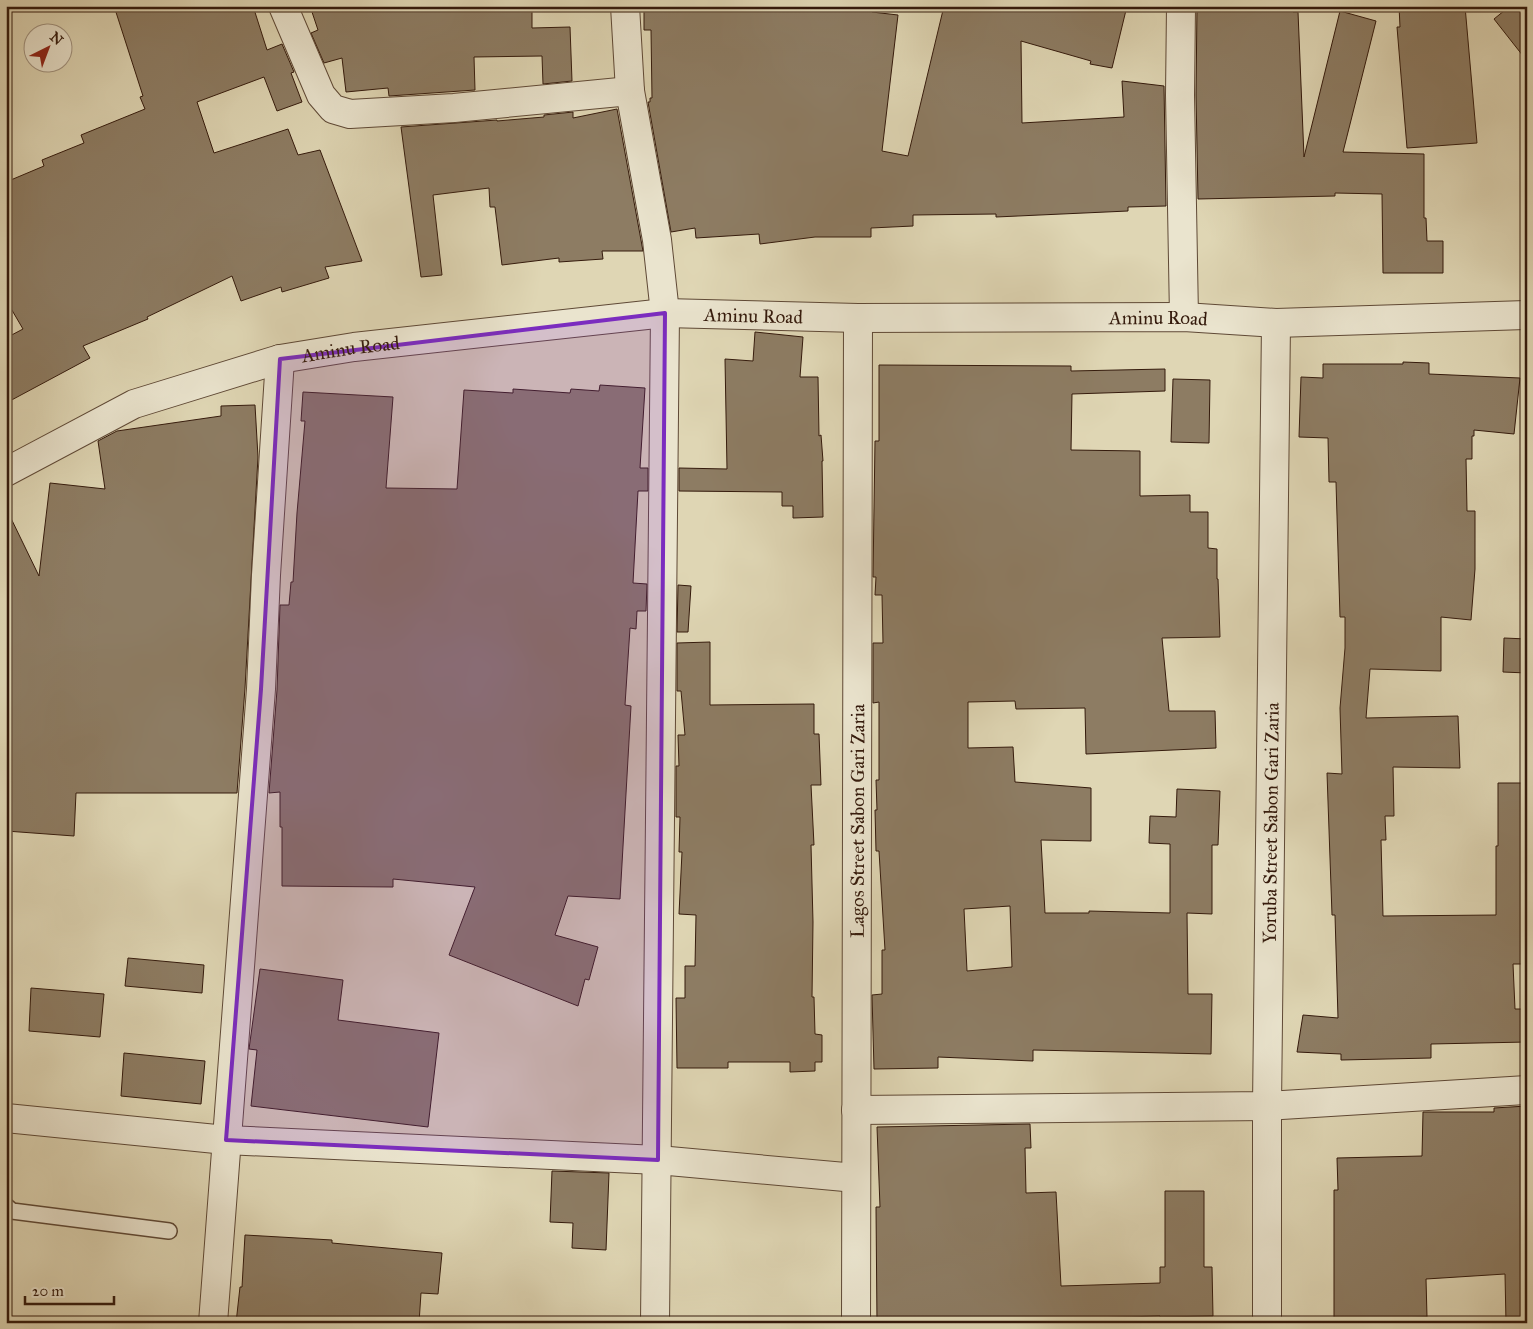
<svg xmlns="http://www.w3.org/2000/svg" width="1533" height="1329" font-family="'IM FELL Great Primer',serif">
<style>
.building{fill:#8d7c63;stroke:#341a0c;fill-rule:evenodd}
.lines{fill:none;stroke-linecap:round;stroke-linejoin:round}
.service-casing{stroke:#5f4936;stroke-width:18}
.minor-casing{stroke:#5f4936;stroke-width:30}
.tertiary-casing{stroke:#5f4936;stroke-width:30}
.service{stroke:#eae4ce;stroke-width:15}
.minor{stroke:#eae4ce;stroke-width:28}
.tertiary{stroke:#eae4ce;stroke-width:28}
.marked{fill:#7b2cbf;fill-opacity:0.2;stroke:#7b2cbf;stroke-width:4;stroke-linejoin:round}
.labels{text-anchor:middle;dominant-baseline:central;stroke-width:4;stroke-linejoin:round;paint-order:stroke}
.street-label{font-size:19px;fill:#341a0c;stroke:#eae4ce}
</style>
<rect width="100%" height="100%" fill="#dfd6b4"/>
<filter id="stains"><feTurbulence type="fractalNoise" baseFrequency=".004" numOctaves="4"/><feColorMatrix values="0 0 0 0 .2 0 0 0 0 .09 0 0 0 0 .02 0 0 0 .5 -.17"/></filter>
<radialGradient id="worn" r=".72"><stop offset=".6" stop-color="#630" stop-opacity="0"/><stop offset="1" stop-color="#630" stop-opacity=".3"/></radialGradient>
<path class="building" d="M 114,6 L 253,6 L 267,50 L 282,44 L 294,72 L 291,73 L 302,102 L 277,111 L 264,77 L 197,102 L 214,153 L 288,129 L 298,155 L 320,150 L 362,261 L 325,267 L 329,278 L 282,292 L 281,287 L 241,301 L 232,276 L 147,317 L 148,319 L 83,346 L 90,358 L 6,403 L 6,338 L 23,329 L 6,300 L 6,182 L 44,166 L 42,160 L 84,143 L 81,135 L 145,109 L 140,97 L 143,96 Z
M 310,6 L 532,6 L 532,28 L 570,27 L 572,81 L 543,84 L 542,56 L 474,57 L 475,90 L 389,96 L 388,88 L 346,92 L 342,58 L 324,63 L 311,33 L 318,30 Z
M 644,6 L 873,6 L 872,12 L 898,15 L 882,151 L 908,156 L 944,6 L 1127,6 L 1112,68 L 1090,64 L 1091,61 L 1021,41 L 1022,123 L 1124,117 L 1122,81 L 1164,86 L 1166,206 L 1128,207 L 1128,211 L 996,217 L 996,214 L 913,215 L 913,226 L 871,228 L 871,237 L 815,237 L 760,244 L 759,234 L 696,238 L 695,228 L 671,232 L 648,102 L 650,102 L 650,98 L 652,98 L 651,30 L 644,30 Z
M 1197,6 L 1293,6 L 1293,12 L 1298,12 L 1304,157 L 1340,11 L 1376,21 L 1343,152 L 1424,154 L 1424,218 L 1426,218 L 1427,241 L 1443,241 L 1443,273 L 1383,273 L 1382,194 L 1335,193 L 1335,196 L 1198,199 L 1196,95 Z
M 1399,6 L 1465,6 L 1477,143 L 1407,148 L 1397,27 L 1400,27 Z
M 1510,6 L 1527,6 L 1527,61 L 1494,19 Z
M 617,109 L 643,251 L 602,251 L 603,259 L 559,262 L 559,258 L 502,265 L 495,207 L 490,207 L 489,188 L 433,195 L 442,275 L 421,277 L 401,127 L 497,120 L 497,121 L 544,117 L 544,115 L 573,112 L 573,118 Z
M 755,332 L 803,337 L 800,377 L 818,377 L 819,436 L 821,435 L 823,461 L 822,461 L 823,517 L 793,518 L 793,506 L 782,506 L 782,492 L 679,491 L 679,468 L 727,469 L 725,359 L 753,361 Z
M 1403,362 L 1429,363 L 1429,374 L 1520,378 L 1514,434 L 1474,430 L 1474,436 L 1472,436 L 1472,459 L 1466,459 L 1467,511 L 1475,511 L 1475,569 L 1471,620 L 1441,617 L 1441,671 L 1370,669 L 1366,718 L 1458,716 L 1460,768 L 1393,767 L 1394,816 L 1385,816 L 1386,840 L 1381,840 L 1383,916 L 1496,915 L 1496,846 L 1498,846 L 1498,783 L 1527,783 L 1527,964 L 1513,964 L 1515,1009 L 1527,1009 L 1527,1042 L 1431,1044 L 1431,1058 L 1341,1060 L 1341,1054 L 1297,1052 L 1303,1015 L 1338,1018 L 1335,915 L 1332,915 L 1327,773 L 1342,774 L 1340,708 L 1345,648 L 1345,617 L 1340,617 L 1336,482 L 1329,482 L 1328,438 L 1299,437 L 1301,377 L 1323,378 L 1323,364 L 1403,364 Z
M 879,365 L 1071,366 L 1071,371 L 1165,369 L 1165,391 L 1072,394 L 1071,450 L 1140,451 L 1140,496 L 1190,495 L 1190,512 L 1208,512 L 1208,548 L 1217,549 L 1217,579 L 1218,579 L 1220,637 L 1162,638 L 1169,711 L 1215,711 L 1216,748 L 1086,754 L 1085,708 L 1016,709 L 1015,701 L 968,702 L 968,748 L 1013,747 L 1015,782 L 1091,788 L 1091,841 L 1041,840 L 1045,913 L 1089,913 L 1089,911 L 1170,913 L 1170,844 L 1149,843 L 1150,816 L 1176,817 L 1177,789 L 1220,791 L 1218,845 L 1212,845 L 1212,914 L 1187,913 L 1188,994 L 1212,994 L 1211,1054 L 1033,1050 L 1033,1061 L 938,1057 L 938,1068 L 874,1069 L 872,995 L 882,994 L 882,950 L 885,950 L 879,851 L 876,851 L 875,810 L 877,810 L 876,780 L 879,780 L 879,702 L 873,703 L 873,643 L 883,643 L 882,595 L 875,595 L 876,577 L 873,577 L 875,441 L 879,441 ZM 1010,906 L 1012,967 L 967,971 L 964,909 Z
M 1173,379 L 1210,380 L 1209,443 L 1171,442 Z
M 600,385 L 645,388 L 640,468 L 648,468 L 648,491 L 638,491 L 633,583 L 647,584 L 646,611 L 637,611 L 636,629 L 630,628 L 625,705 L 631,706 L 620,899 L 568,896 L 555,935 L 598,947 L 589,980 L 585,979 L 578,1006 L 449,955 L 475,887 L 393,879 L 393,887 L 282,886 L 282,827 L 280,827 L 280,792 L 269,793 L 277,690 L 280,605 L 289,605 L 291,582 L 293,582 L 297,513 L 305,421 L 301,421 L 303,392 L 393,397 L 386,488 L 457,489 L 464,390 L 513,393 L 513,389 L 570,393 L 571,389 L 599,391 Z
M 255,405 L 258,457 L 245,688 L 237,793 L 76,793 L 74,836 L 6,831 L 6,508 L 39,576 L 50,483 L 105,489 L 98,441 L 117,431 L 221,416 L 221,406 Z
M 678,585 L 691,586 L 688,632 L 677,632 Z
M 1504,638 L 1527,639 L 1527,673 L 1503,672 Z
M 710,642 L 710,705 L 814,704 L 814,734 L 819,734 L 821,785 L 811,785 L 814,845 L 811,845 L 813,922 L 812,997 L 814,997 L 815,1034 L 822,1035 L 822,1062 L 815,1062 L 815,1071 L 790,1072 L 790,1062 L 728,1062 L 728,1068 L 677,1068 L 676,998 L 685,998 L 685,966 L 695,966 L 696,915 L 679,914 L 682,852 L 679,852 L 680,817 L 676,817 L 676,766 L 679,766 L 678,735 L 685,735 L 681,691 L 677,691 L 677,643 Z
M 128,958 L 204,965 L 202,993 L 125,986 Z
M 260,969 L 343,980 L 338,1020 L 439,1033 L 428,1127 L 251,1106 L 257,1050 L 249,1049 Z
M 31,988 L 104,994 L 100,1037 L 29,1031 Z
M 124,1053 L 205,1061 L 201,1104 L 121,1096 Z
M 1527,1106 L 1527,1323 L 1506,1323 L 1505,1274 L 1426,1279 L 1427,1317 L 1334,1320 L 1334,1190 L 1338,1190 L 1337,1158 L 1422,1156 L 1423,1112 L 1494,1112 L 1494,1108 Z
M 1030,1124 L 1031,1148 L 1025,1148 L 1026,1193 L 1056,1192 L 1061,1286 L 1160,1283 L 1160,1267 L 1165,1267 L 1165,1191 L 1204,1191 L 1204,1267 L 1212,1267 L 1213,1316 L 1160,1317 L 1160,1316 L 1051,1319 L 1051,1323 L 877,1323 L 876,1207 L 880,1207 L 877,1127 Z
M 552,1171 L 609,1173 L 606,1250 L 572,1248 L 573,1223 L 550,1222 Z
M 245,1235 L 332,1240 L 332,1243 L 442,1253 L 438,1294 L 421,1293 L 419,1323 L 366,1319 L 365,1323 L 236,1323 L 240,1287 L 242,1287 Z"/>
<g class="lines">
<g class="service-casing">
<path id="service" d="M 6,1206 L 12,1211 L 169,1231"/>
</g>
<g class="minor-casing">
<g id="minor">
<path d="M 283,6 L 321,95 L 333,109 L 350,114 L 454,108 L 630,91"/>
<path d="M 625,6 L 630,91 L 657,240 L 665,313 L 655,1323"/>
<path d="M 1181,6 L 1180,95 L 1184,317"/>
<path d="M 856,1110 L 1267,1106 L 1527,1090"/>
<path d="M 6,1118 L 226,1140 L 658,1160 L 856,1178"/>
<path d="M 213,1323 L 261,689 L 266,575 L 280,359"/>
<path id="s1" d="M 856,1323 L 858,318"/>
<path id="s2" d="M 1267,1323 L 1267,1106 L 1276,323"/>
</g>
</g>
<g class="tertiary-casing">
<g id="tertiary">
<path id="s3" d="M 6,472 L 134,404 L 280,359 L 354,347 L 665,313 L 858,318 L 1184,317 L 1276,323 L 1527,315"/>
</g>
</g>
<use href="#service" class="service"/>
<use href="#minor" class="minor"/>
<use href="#tertiary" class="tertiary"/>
</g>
<path class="marked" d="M 665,313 L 658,1160 L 226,1140 L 261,689 L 280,359 Z"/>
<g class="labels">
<g class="street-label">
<text stroke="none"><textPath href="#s3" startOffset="774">Aminu Road</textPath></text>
<text stroke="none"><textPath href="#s3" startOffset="1179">Aminu Road</textPath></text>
<text stroke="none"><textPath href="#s3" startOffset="369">Aminu Road</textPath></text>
<text stroke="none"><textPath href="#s1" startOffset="502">Lagos Street Sabon Gari Zaria</textPath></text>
<text stroke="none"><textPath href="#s2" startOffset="500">Yoruba Street Sabon Gari Zaria</textPath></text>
</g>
</g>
<rect width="1533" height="1329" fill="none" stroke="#dfd6b4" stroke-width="25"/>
<rect x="8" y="8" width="1518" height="1314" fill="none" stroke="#341a0c" stroke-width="2.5"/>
<rect x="12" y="12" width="1508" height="1304" fill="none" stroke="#341a0c"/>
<g transform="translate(48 48) rotate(42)"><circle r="24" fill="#eae4ce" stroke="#a19380"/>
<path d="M0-4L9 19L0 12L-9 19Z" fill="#8f2418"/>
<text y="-8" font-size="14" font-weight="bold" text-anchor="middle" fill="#341a0c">N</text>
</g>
<path d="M25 1296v8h89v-8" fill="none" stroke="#341a0c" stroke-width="2.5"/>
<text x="32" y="1296" font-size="15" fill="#341a0c" stroke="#eae4ce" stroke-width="4" paint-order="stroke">20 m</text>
<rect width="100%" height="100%" filter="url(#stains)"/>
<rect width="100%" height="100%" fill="url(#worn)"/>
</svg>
